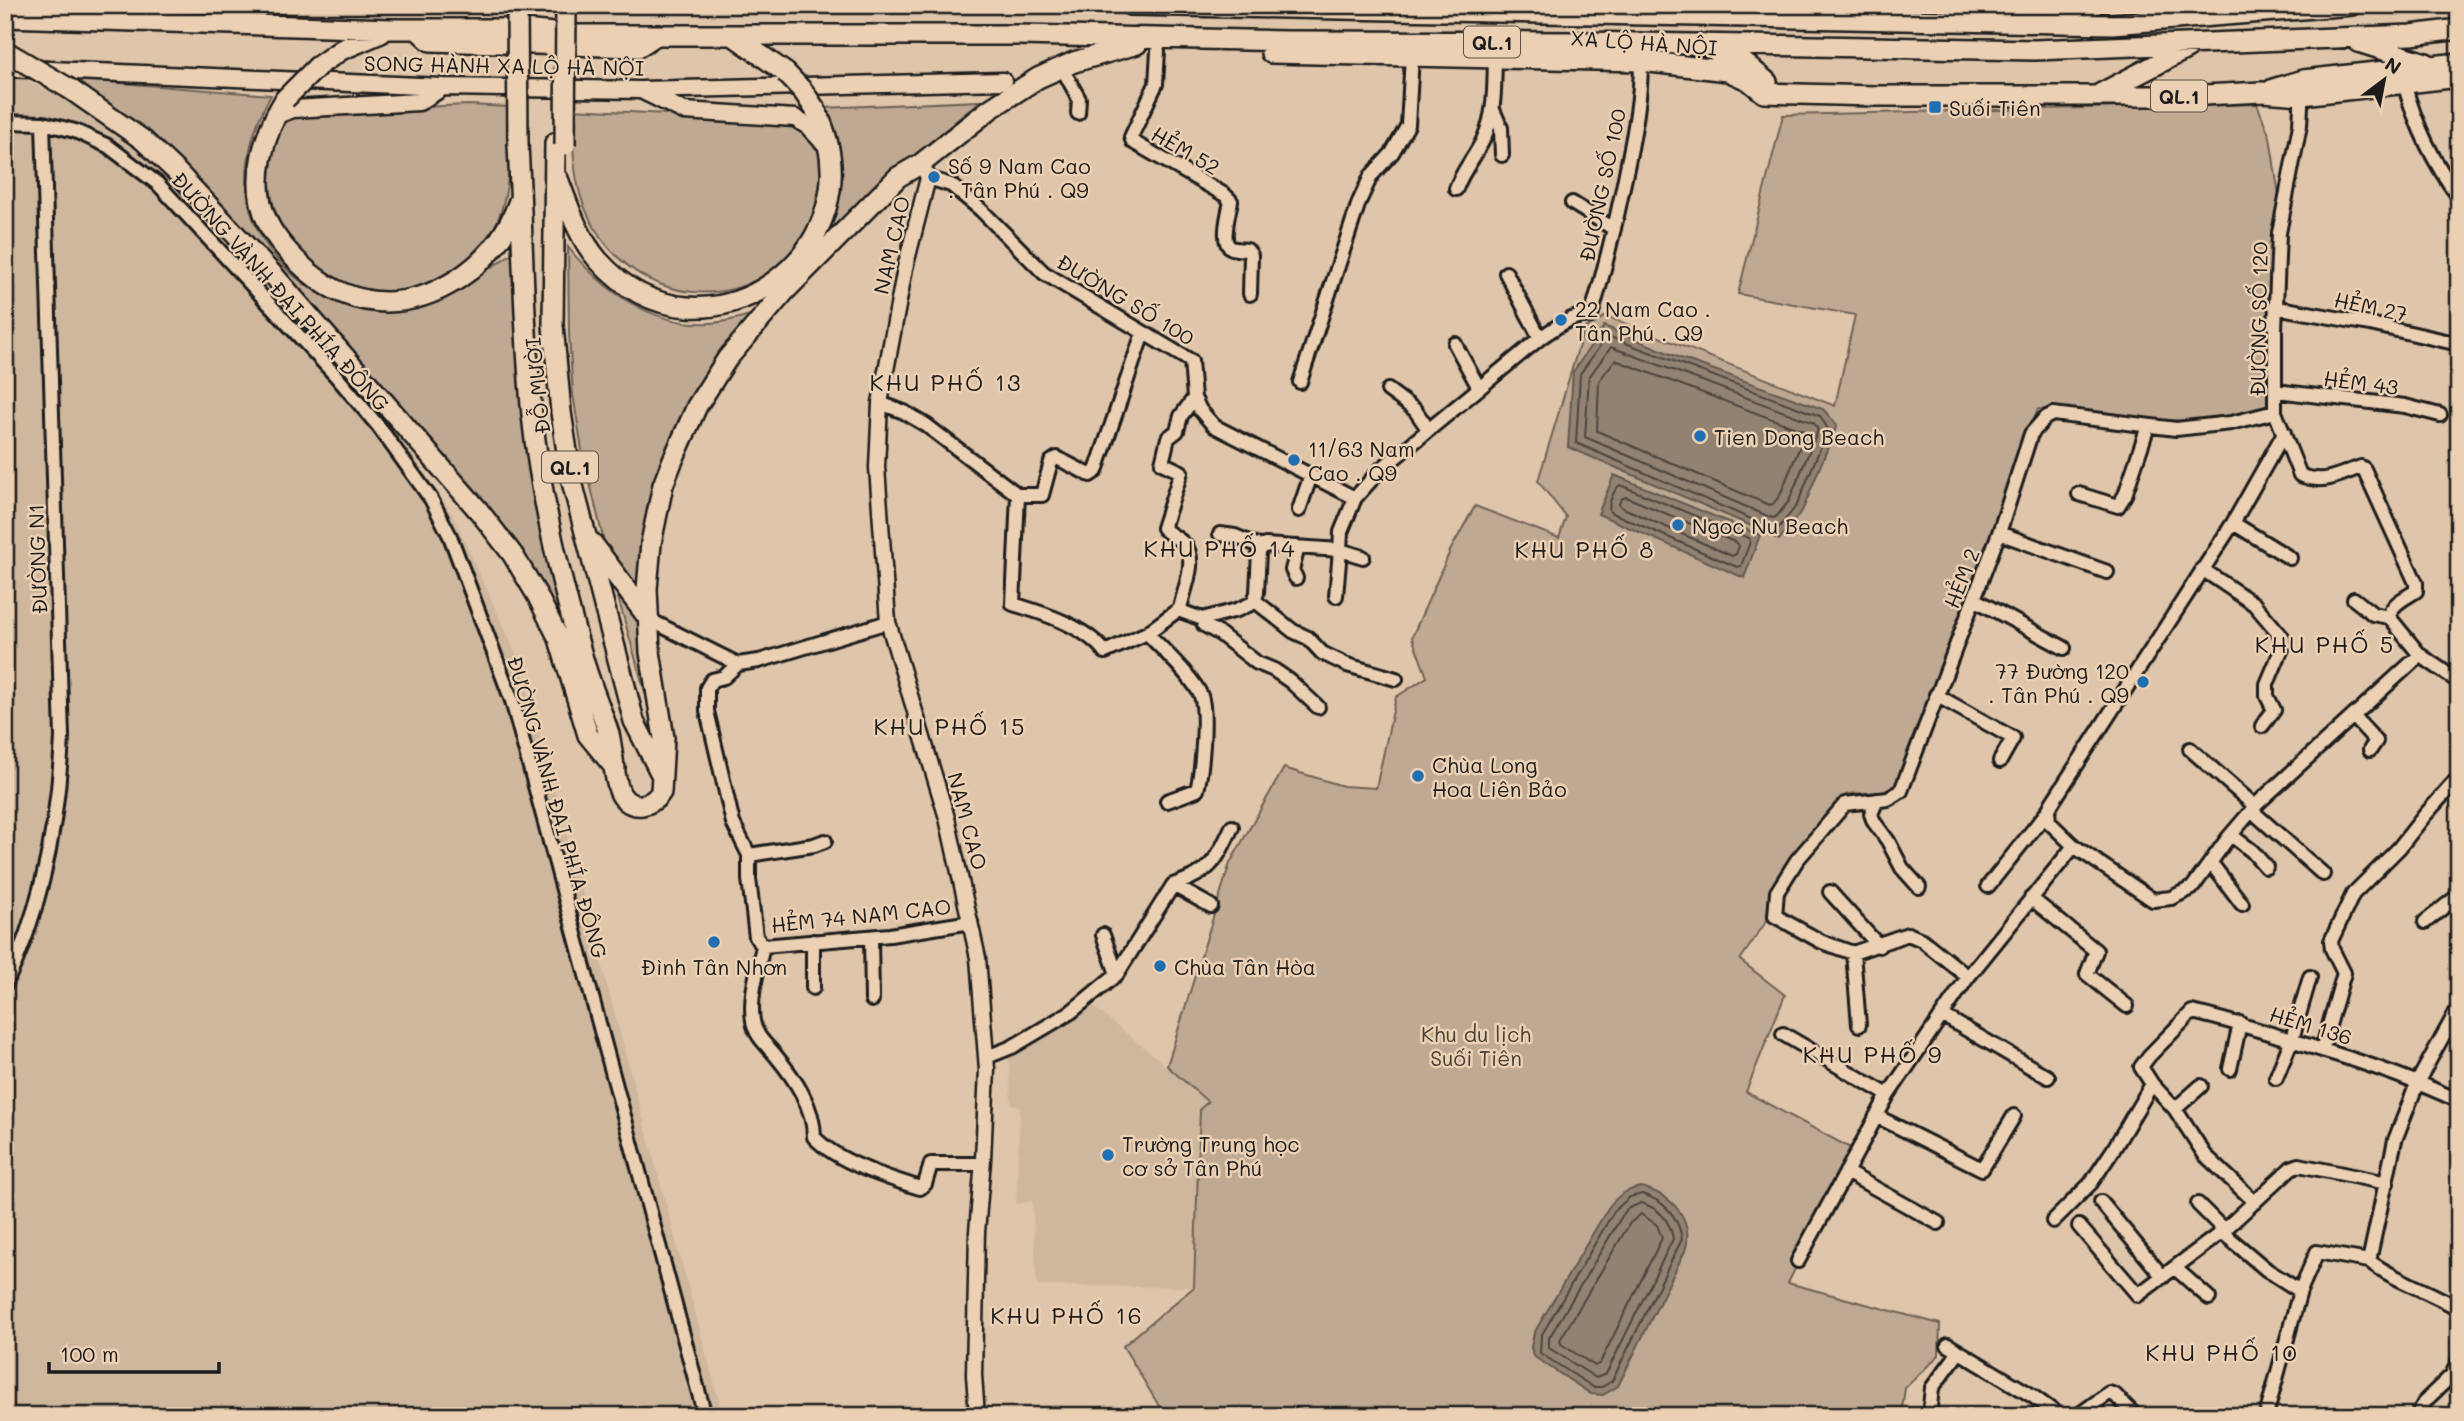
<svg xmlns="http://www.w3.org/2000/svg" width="2464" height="1421" font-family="Mali,sans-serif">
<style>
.built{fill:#cfb79e}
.green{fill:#bfa992;stroke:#6e6257;stroke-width:2}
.water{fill:#928272;stroke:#635950;stroke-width:2}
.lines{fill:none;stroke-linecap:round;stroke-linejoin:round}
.shore{stroke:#4b453e;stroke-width:2}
.minor-casing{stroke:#1c1c1c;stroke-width:18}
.tertiary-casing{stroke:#1c1c1c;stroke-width:19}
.secondary-casing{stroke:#1c1c1c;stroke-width:21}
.primary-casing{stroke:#1c1c1c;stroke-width:24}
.trunk-casing{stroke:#1c1c1c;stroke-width:24}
.minor{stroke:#ecd0b3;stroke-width:12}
.tertiary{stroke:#ecd0b3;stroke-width:14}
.secondary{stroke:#ecd0b3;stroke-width:16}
.primary{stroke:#ecd0b3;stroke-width:19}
.trunk{stroke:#ecd0b3;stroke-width:19}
.trunk-bridge-casing{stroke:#1c1c1c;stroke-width:24;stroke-linecap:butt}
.trunk-bridge{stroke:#ecd0b3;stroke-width:19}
.poi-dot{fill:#1f6fb2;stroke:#ecd0b3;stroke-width:2.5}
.labels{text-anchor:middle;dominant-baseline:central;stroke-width:5;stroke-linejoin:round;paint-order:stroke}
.shield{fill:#ecd0b3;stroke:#5a5249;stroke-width:2}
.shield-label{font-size:19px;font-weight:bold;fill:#1c1c1c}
.street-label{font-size:21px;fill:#1c1c1c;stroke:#ecd0b3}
.poi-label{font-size:21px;fill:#1c1c1c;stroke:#ecd0b3;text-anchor:start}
.park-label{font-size:21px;fill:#453f3a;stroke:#ecd0b3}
.neighbourhood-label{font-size:23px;letter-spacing:2px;fill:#1c1c1c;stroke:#ecd0b3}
</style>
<rect width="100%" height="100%" fill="#dfc5aa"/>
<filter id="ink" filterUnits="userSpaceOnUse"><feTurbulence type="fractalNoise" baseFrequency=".0143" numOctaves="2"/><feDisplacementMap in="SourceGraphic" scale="14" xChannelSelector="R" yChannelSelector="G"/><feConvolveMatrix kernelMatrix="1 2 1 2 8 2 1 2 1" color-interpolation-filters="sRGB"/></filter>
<g filter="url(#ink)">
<path class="built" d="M 5,75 L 17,75 L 120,129 L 208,214 L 406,443 L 454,518 L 521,665 L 723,1416 L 5,1416 Z
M 1091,1005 L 1167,1066 L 1208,1102 L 1200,1109 L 1194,1287 L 1037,1286 L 1032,1201 L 1016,1204 L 1020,1107 L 1011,1104 L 1009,1057 Z"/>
<path class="green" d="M 70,79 L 271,95 C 253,126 244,162 248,198 C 256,258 322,311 381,311 C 432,311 471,281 511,254 L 515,254 C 518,317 517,382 525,445 C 535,514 553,581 572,648 L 530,565 L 492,511 L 450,462 L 192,175 Z
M 980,101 L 907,162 L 818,245 C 847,205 844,151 823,108 Z
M 2257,104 L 2270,137 L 2282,215 L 2273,408 L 2233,422 L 2153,420 L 2038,409 L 1898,791 L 1847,794 L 1772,892 L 1768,919 L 1740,960 L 1785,995 L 1746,1092 L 1854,1150 L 1788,1283 L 1940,1324 L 1939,1355 L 1905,1388 L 1901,1416 L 1165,1416 L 1123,1346 L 1194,1287 L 1200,1109 L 1208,1102 L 1167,1066 L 1230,863 L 1284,768 L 1343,786 L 1376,788 L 1396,697 L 1427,677 L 1412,637 L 1451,549 L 1475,506 L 1559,538 L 1566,517 L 1538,481 L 1584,329 L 1606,316 L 1835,406 L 1855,315 L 1738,294 L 1783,115 Z
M 468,105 L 510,107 C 510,144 512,187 497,222 C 488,243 469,260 450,271 C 415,292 371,302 334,281 C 325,277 317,267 310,261 C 264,220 260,171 284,117 L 295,112 Z
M 572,109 L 798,121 C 805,130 820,144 823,155 C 827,174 820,199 813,217 C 764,327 623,312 583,203 C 572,173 573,140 572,109 Z
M 568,247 C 603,291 653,327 711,323 C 728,322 744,317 759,312 L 683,425 L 641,600 L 605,546 L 582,450 L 573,394 L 569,334 Z
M 613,580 L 641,620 L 656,731 Z"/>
<path class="water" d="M 1604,326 L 1678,357 L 1823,409 L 1837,425 L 1803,509 L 1779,540 L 1761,530 L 1568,447 L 1573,372 Z
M 1614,475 L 1760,535 L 1744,578 L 1598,514 Z
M 1641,1187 C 1672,1195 1695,1219 1685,1251 L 1618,1386 L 1603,1395 L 1591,1394 L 1533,1356 L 1531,1347 L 1534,1333 L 1608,1208 C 1618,1195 1626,1190 1641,1187 Z"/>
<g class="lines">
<path class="shore" d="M 1607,336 L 1820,416 L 1828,429 L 1797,505 L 1778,529 L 1774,529 L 1576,443 L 1580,374 Z
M 1611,347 L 1814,423 L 1818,430 L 1789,501 L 1776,517 L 1772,518 L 1585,437 L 1589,377 Z
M 1615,360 L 1804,431 L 1805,434 L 1780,495 L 1773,504 L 1769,505 L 1597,431 L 1599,381 Z
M 1620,485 L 1749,538 L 1750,542 L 1741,566 L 1737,567 L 1610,512 C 1607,505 1614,489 1620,485 Z
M 1626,497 L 1737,543 L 1739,546 L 1736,554 L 1732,556 L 1621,507 L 1619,504 L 1621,499 Z
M 1642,1194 C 1665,1201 1678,1215 1682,1239 L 1612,1381 L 1602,1387 L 1593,1387 L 1540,1353 L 1541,1336 L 1614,1211 L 1630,1197 Z
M 1641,1203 C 1659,1208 1670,1220 1673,1239 L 1606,1374 L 1596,1378 L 1549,1348 L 1549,1338 L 1622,1216 L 1627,1209 Z
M 1641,1214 L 1657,1225 L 1662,1238 L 1600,1363 L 1595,1366 L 1561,1344 L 1560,1340 L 1630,1223 Z"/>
<g class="minor-casing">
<path id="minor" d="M 1158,51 L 1156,84 L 1131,137 L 1133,142 L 1225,195 L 1231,201 C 1229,211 1221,241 1230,247 C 1234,250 1242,249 1247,250 L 1251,255 L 1250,294
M 1061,66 L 1079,99 L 1078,113
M 2404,83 C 2415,123 2434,164 2459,197
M 2302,88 L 2300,125 L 2279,233 L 2275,329 L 2275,412 L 2300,475 C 2325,485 2337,475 2361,467 L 2364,469 L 2416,583 L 2416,591 C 2405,598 2391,604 2389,617 L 2420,655 L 2459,682
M 1493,110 L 1501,128 L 1502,155
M 5,122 L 43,123 L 75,131 L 108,146 L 158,184 L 336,376 L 379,427 L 431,499 L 450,536 L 512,701 L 705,1416
M 928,178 L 951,185 L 980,209 L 1044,273 L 1191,361 L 1194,398 L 1200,410 L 1214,426 L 1355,498
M 1456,189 C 1462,171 1475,157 1483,140 C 1496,113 1494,86 1495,57
M 1572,203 L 1614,229
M 1506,273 L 1540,338
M 2275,307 L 2370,324 L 2459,344
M 1455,344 L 1479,388
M 1300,382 L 1359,202 L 1371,176 L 1392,153 L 1408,125 L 1412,56
M 1388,390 L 1415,410 L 1428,429
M 2276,391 L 2405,406 L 2440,415
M 880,403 L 904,412 L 926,425 L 1018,495 L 1013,604 C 1043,613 1085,626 1105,652 L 1147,633 L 1178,610 L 1202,619 L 1237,610 L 1253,603 L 1257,593 L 1259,551 L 1265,545 L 1340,550 L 1341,532 L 1355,498 L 1380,470 L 1540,338 C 1555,328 1572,314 1591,316 C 1606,265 1618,215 1628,163 C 1635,129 1641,96 1641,61
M 2284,433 L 2233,523 L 2052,803 L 2048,811 L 2049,822 L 2074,846 L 2153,900 L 2171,898 L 2192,888 L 2228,838 L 2258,803 L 2420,655
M 2079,494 L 2118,506 L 2125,495 L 2148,426
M 1018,495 L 1042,495 L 1051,462 L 1057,458 L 1090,475 L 1096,471 L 1143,333
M 1299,510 L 1311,475
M 2233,523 L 2290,558
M 1999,533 L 2107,572
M 1220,534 L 1235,536 L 1262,547
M 2202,569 L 2254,604 L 2283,638 L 2283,646 L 2267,684 L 2267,696 L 2274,710 L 2262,726
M 1296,578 L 1292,570 L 1298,547
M 1336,596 L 1340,550 L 1363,557
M 1974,599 L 2064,648
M 2354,599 L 2373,614 L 2389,617
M 1254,600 L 1293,631 L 1308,638 L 1322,653 L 1347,665 L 1396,679
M 1180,609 C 1183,591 1198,561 1185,545 C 1178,538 1169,534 1163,528 L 1181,472 L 1162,463 L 1168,438 L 1177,431 L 1181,416 L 1194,398
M 650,620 L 738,664 L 759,661 L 888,622
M 1204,625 L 1220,634 L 1257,663 L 1274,670 L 1290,681 L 1318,707
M 1147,633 C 1161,648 1194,678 1201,696 C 1207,713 1202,771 1197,790 L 1167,801
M 738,664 L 724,677 L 712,680 L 707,688 L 707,711 L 733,823 L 749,855 L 749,879 L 756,937 L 763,946 L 890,935 L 971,922
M 1936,695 L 2013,738 L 2000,761
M 2354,717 L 2376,741 L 2370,750
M 2190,749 L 2255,806
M 1877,800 L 1871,814 L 1874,822 L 1888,841 L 1902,868 L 1919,887
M 2252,811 L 2323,874
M 2231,835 L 2252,851 L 2266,867
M 749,855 L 814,845 L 825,841
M 2211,863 L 2242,904
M 1173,885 C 1211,872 1215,863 1232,827
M 1988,886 L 2048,811
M 1830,892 L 1879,946
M 2031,898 L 2096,951 L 2087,974 L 2127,1006
M 2425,922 L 2459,895
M 1103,935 L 1117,974
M 871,937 L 872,1000
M 813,941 L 813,988
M 763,946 C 758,970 749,996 753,1021 C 755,1036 767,1045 776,1056 C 795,1079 814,1107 814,1137 C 837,1162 888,1178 920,1188 L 925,1184 L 931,1164 L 983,1164
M 1853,953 L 1859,1025
M 1968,977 L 1922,940 L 1908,934 L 1853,953 L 1822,942 L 1775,916 L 1777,892 L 1797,860 L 1845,804 L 1888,799 L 1901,791 L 1999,533 L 2031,434 L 2045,418 L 2053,414 L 2176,429 L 2231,423 L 2275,412
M 5,985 C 43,908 58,822 62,737 L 43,123
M 2459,1007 L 2418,1081 L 2395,1140 L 2369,1261 C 2397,1282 2430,1291 2459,1309
M 1942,1015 L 2048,1077
M 1783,1034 L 1888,1095
M 2322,1050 L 2344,973 L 2332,949 L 2331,941 L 2353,894 L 2399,848 L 2425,815 L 2459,777
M 987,1057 L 1012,1047 L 1071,1012 L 1117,974 L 1173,885 L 1211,906
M 2230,1069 L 2240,1023
M 2276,1078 L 2292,1039 L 2310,977
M 2175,1109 L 2201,1086
M 1876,1116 L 1982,1169 L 2014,1116
M 1846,1172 L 1938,1223
M 2101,1202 L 2163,1277
M 2255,1202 L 2205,1155 L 2175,1109 L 2152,1084 L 2141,1067 L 2149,1056 L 2192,1012 C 2236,1022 2279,1036 2322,1050 C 2369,1064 2414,1080 2459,1101
M 2198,1204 L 2224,1230
M 2053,1221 L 2091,1183 L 2113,1150 L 2152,1084
M 2079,1226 L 2138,1295 L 2222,1232 L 2291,1168 L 2299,1165 L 2387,1183
M 2222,1232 L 2267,1270 L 2300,1291
M 1798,1261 L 1888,1095 L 1968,977 L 2074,846
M 2175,1268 L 2209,1298
M 1948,1345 L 2031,1395 L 2060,1416
M 2458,1380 L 2452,1375 L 2459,1360
M 1929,1416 L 1932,1388 L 1959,1352
M 2077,1416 L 2109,1393 L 2115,1395 L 2136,1416
M 2266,1416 L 2300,1291 L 2317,1252 L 2369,1261
M 2417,1416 L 2426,1400 L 2452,1375"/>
</g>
<g class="tertiary-casing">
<path id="tertiary" d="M 922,163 L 928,178 L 905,268 L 880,403 L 877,467 L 888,622 L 947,818 L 978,958 L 987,1069 L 983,1160 L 977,1232 L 974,1375 L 977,1416"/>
</g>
<g class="secondary-casing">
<path id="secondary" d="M 5,68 L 443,87 L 641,90 L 1003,81
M 643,91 L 684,111 L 795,118 L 808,126 L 823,142
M 274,116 L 293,109 L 419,102 L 443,87"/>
</g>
<g class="primary-casing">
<path id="primary" d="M 418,30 L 430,41 L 638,47 L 655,36"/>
</g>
<g class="trunk-casing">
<path id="trunk" d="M 1130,5 L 2112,24 L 2352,5
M 5,17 L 392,29 L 513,29 L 574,35 L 1019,35 L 1286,41 L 1581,42 L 2035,50 L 2411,35 L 2459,29
M 2059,18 L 2094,5
M 734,36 L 786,73
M 2358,42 L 2426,63
M 1716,51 L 1747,65 L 1767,82
M 1271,53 L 1641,61 L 1728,71 L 1748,80 L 1764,93 L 1875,96 L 2185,96 L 2262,92 L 2302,95 L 2459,77
M 318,66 L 341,50 L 381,33
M 70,89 L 143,140 L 178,173 L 276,278 L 479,511 L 513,555 L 537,595 L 559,639 L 588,735 L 615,768
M 2273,89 L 2303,80 L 2459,63
M 2100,94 L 2188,48
M 285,99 C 264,133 249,182 267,221 C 274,237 287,251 299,263 C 345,309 404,314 458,279 C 487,260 508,233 519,201
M 555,143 L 553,325 L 561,412 L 571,478 L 634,721 L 662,776
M 518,145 C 523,235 523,326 532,415 C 541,499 560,578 583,659 C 590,684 601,709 609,734 C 613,749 614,786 622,796 C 633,812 653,805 661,792 L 664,738 L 650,652 L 647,589 L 651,543 L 663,485 L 672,462 L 697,406 L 727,359 L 785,291 L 898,177 L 922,163 L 990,109 L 1038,78 L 1074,62 L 1137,44
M 558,179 C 569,207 578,237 598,260 C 705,381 886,248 815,109
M 592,543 L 649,619"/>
</g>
<use href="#minor" class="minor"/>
<use href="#tertiary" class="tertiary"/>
<use href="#secondary" class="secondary"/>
<use href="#primary" class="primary"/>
<use href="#trunk" class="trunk"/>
<g class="trunk-bridge-casing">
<path id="trunk-bridge" d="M 517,5 L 518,145
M 5,51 L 70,89
M 786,73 L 803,91 L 815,109
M 285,99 L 318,66
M 565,145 L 566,5"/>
</g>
<use href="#trunk-bridge" class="trunk-bridge"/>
</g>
</g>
<g class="poi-dot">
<rect x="1928" y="100" width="14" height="14" rx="3.5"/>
<circle cx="934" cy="177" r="7"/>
<circle cx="1561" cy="320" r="7"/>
<circle cx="1700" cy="436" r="7"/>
<circle cx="1294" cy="460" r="7"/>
<circle cx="1678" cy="525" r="7"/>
<circle cx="2143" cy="682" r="7"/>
<circle cx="1418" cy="776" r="7"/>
<circle cx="714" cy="942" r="7"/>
<circle cx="1160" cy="966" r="7"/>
<circle cx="1108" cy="1155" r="7"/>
</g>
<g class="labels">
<g class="shield">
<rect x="1464" y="26.5" width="56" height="31" rx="5"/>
<rect x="2151" y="80.5" width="56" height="31" rx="5"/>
<rect x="542" y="451.5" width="56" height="31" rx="5"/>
</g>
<g class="shield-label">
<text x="1492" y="42">QL.1</text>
<text x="2179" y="96">QL.1</text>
<text x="570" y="467">QL.1</text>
</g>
<g class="street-label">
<text transform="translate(1644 42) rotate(4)">XA LỘ HÀ NỘI</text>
<text transform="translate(504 65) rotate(1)">SONG HÀNH XA LỘ HÀ NỘI</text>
<text transform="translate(1186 150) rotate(30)">HẺM 52</text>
<text transform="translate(1602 185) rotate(-78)">ĐƯỜNG SỐ 100</text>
<text transform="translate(891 245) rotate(-77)">NAM CAO</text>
<text transform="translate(281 291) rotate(48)">ĐƯỜNG VÀNH ĐAI PHÍA ĐÔNG</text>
<text transform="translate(1126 299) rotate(31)">ĐƯỜNG SỐ 100</text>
<text transform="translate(2371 306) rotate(12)">HẺM 27</text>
<text transform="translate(2258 319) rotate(-89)">ĐƯỜNG SỐ 120</text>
<text transform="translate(2361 382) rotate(7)">HẺM 43</text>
<text transform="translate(537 386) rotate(-96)">ĐỖ MƯỜI</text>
<text transform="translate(37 559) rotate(-92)">ĐƯỜNG N1</text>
<text transform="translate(1961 578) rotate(-69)">HẺM 2</text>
<text transform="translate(558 807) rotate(74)">ĐƯỜNG VÀNH ĐAI PHÍA ĐÔNG</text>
<text transform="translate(968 821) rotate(75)">NAM CAO</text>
<text transform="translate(861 915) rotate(-6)">HẺM 74 NAM CAO</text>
<text transform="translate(2311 1025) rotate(17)">HẺM 136</text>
</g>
<g class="poi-label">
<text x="1949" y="107">Suối Tiên</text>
<text x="948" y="165">Số 9 Nam Cao<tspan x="948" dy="24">. Tân Phú . Q9</tspan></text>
<text x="1575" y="308">22 Nam Cao .<tspan x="1575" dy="24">Tân Phú . Q9</tspan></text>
<text x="1714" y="436">Tien Dong Beach</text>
<text x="1308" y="448">11/63 Nam<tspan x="1308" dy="24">Cao . Q9</tspan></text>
<text x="1692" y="525">Ngoc Nu Beach</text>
<text x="2129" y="670" text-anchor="end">77 Đường 120<tspan x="2129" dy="24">. Tân Phú . Q9</tspan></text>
<text x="1432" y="764">Chùa Long<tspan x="1432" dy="24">Hoa Liên Bảo</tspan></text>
<text x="714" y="966" text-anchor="middle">Đình Tân Nhơn</text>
<text x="1174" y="966">Chùa Tân Hòa</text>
<text x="1122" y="1143">Trường Trung học<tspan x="1122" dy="24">cơ sở Tân Phú</tspan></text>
</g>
<g class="park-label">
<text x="1476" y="1033">Khu du lịch<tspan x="1476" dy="24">Suối Tiên</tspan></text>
</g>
<g class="neighbourhood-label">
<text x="946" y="382">KHU PHỐ 13</text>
<text x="1220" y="548">KHU PHỐ 14</text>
<text x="1585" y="549">KHU PHỐ 8</text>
<text x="2325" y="644">KHU PHỐ 5</text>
<text x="950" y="726">KHU PHỐ 15</text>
<text x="1873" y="1054">KHU PHỐ 9</text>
<text x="1067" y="1315">KHU PHỐ 16</text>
<text x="2222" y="1352">KHU PHỐ 10</text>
</g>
</g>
<rect width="2464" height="1421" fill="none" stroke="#ecd0b3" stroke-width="28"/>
<rect x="14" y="14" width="2436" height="1393" fill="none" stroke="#1c1c1c" stroke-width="2.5" filter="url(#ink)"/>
<g transform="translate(2384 80) rotate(32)" stroke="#ecd0b3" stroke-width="5" paint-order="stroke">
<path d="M0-5L12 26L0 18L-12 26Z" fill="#1c1c1c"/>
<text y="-10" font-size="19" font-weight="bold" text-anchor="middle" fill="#1c1c1c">N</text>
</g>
<path d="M49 1362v10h170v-10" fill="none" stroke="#1c1c1c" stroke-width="3.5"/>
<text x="60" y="1362" font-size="21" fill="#1c1c1c" stroke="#ecd0b3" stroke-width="5" paint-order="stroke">100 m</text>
</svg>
